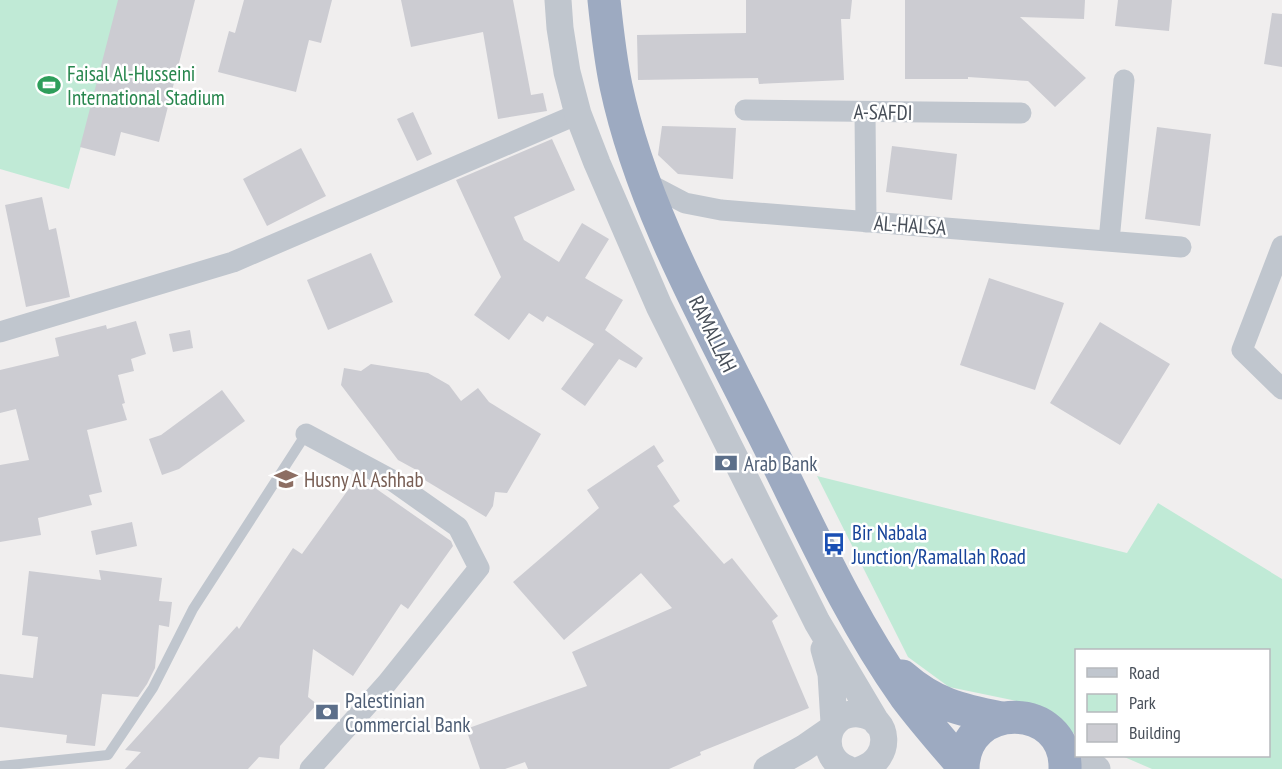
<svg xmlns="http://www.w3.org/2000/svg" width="1282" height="769" font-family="'PT Sans Narrow',sans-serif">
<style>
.green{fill:#c0ead6}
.building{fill:#ccccd2}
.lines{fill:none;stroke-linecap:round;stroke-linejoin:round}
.service{stroke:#c0c6ce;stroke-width:10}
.minor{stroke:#c0c6ce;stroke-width:21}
.tertiary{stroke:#c0c6ce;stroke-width:27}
.trunk{stroke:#9daac1;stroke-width:33}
.labels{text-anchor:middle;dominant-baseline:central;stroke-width:5;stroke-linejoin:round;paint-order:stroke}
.leisure-label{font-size:21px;fill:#27864d;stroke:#fff;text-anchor:start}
.street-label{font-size:21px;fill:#484f59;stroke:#fff}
.service-label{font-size:21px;fill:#4e5e75;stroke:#fff;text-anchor:start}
.education-label{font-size:21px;fill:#785e54;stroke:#fff;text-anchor:start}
.transit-label{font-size:21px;fill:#164399;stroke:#fff;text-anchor:start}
</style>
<rect width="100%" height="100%" fill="#f0eeee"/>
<path class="green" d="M 0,0 L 122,0 L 69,189 L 0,169 Z
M 817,476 L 1127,553 L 1158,503 L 1282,579 L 1282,769 L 1152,769 L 1122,756 L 1268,756 L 1268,650 L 1076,650 L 1076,735 L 1027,703 L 949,687 L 908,657 Z"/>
<path class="building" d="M 118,0 L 195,0 L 159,142 L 121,132 L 115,156 L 80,147 Z
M 244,0 L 332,0 L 321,43 L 309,40 L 296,92 L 218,72 L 229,31 L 235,33 Z
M 401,0 L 513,0 L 531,95 L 543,93 L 547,111 L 498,119 L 483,32 L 411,47 Z
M 746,0 L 852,0 L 850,19 L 841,19 L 844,80 L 759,84 L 758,78 L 638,80 L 637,35 L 746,33 Z
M 905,0 L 1085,0 L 1084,19 L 1020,17 L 1086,78 L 1055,107 L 1028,81 L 968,77 L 968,79 L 905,79 Z
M 1118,0 L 1172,0 L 1169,31 L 1115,26 Z
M 1272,13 L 1282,14 L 1282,67 L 1264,64 Z
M 413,112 L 432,154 L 417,161 L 397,119 Z
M 662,126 L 736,128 L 733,179 L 678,174 L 658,155 Z
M 1157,127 L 1211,134 L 1200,226 L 1145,219 Z
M 552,139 L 575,190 L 514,217 L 524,240 L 559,262 L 582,223 L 609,239 L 585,278 L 623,300 L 605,330 L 643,358 L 636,368 L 619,359 L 585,406 L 561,389 L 594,344 L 547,316 L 543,322 L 529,313 L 509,340 L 474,315 L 501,277 L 456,180 Z
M 892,146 L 957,154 L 952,200 L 886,192 Z
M 301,148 L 326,196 L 267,226 L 243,179 Z
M 42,197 L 49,230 L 56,228 L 70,297 L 26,307 L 5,205 Z
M 371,253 L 393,302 L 328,330 L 307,280 Z
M 989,278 L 1064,303 L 1035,390 L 960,365 Z
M 136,321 L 146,354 L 131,359 L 134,371 L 118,375 L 125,403 L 122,404 L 127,420 L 87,430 L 102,492 L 89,495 L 92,505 L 38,518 L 41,535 L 0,542 L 0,465 L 29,460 L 16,409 L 0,413 L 0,370 L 59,356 L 55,338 L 106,325 L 107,329 Z
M 1100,322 L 1170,364 L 1120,445 L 1050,403 Z
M 190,330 L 193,348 L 173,352 L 169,334 Z
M 371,364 L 428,373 L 449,385 L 461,401 L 478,388 L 489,402 L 541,434 L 507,493 L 495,492 L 493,506 L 486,517 L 418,476 L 420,472 L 398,460 L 341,385 L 344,368 L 361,371 Z
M 222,390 L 245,421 L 179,469 L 162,475 L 149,439 L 161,435 Z
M 654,445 L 664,461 L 657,466 L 680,501 L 673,506 L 724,564 L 732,558 L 778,616 L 772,621 L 809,708 L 700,752 L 701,755 L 669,769 L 528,769 L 525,762 L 505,769 L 480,769 L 466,729 L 587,686 L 572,652 L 672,608 L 641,573 L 564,640 L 513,582 L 599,508 L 587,490 Z
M 358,476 L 451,541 L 453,546 L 408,609 L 401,604 L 353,676 L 313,649 L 308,697 L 317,704 L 280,746 L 279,759 L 259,757 L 248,769 L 125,769 L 141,752 L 125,750 L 237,626 L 239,629 L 293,548 L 302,554 Z
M 132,522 L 137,546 L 96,555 L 91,531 Z
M 99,570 L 162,578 L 159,601 L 172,602 L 169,627 L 159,625 L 155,668 L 147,684 L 138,697 L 102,694 L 95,746 L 66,743 L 67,735 L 0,727 L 0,674 L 33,678 L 38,637 L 22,635 L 29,571 L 101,580 Z"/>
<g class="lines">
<path class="service" d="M 0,766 L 108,755 L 153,688 L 193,609 L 306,434"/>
<path class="minor" d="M 745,110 L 1021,113
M 865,112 L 866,222
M 645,182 L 685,203 L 721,210 L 1181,247
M 1109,241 L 1124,80
M 1282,246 L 1242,350 L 1282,389
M 0,332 L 233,262 L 578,114
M 306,434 L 390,479 L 458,527 L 479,568 L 387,683 L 310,769"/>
<path class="tertiary" d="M 558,0 L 560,28 L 567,72 L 578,114 L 597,163 L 659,306 L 817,622 L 877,723
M 824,649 L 831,674 L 834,723
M 1081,756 L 1097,769
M 767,769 L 804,748 L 830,730
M 848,769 C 817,758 824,711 859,714 C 891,717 892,759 862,769"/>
<path class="trunk" d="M 604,0 C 607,29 610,57 616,86 C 642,208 707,321 762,432 C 807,521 847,614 905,696 C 923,720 943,743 963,766
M 902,676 C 934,704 960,710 1001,718
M 963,769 C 964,699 1067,701 1065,769"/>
</g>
<defs>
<g id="stadium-bare" transform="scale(1.8)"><path d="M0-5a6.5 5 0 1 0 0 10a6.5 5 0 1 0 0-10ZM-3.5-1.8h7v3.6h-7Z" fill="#2e9e5b" stroke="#fff" stroke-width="2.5" paint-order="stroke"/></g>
<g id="bank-bare" transform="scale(1.8)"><path d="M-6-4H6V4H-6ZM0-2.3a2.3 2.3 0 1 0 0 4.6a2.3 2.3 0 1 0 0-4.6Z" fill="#5c6f8a" stroke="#fff" stroke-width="2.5" paint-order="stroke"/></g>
<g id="school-bare" transform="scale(1.8)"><path d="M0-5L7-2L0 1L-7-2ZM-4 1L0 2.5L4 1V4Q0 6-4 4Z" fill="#8d6e63" stroke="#fff" stroke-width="2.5" paint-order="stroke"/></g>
<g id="bus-bare" transform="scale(1.8)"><path d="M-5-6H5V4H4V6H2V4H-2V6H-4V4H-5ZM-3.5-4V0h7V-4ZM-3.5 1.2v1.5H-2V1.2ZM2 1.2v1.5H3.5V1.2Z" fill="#1a4fb4" stroke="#fff" stroke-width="2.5" paint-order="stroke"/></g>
</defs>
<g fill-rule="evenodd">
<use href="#stadium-bare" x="49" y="85"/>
<use href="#bank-bare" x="726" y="463"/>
<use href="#school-bare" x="286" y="479"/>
<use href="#bus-bare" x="834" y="544"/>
<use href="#bank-bare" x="327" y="712"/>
</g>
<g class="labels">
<g class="leisure-label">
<text x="67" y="73">Faisal Al-Husseini<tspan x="67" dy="24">International Stadium</tspan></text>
</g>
<g class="street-label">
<text transform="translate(883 112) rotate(1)">A-SAFDI</text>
<text transform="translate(910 225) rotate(4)">AL-HALSA</text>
<text transform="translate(713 334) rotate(64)">RAMALLAH</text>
</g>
<g class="service-label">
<text x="744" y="463">Arab Bank</text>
<text x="345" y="700">Palestinian<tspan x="345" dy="24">Commercial Bank</tspan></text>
</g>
<g class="education-label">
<text x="304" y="479">Husny Al Ashhab</text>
</g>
<g class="transit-label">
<text x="852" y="532">Bir Nabala<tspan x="852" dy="24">Junction/Ramallah Road</tspan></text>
</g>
</g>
<rect x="1075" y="649" width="195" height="108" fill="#ffffff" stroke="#b6b9bd" stroke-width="1.5"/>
<rect x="1087" y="668" width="30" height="9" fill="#c0c6ce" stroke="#b6b9bd" stroke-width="1.5"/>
<text x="1129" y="679" font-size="18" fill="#484f59">Road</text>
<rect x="1087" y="694" width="30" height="18" fill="#c0ead6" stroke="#b6b9bd" stroke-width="1.5"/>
<text x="1129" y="709" font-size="18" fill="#484f59">Park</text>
<rect x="1087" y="724" width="30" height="18" fill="#ccccd2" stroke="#b6b9bd" stroke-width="1.5"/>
<text x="1129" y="739" font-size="18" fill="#484f59">Building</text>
</svg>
